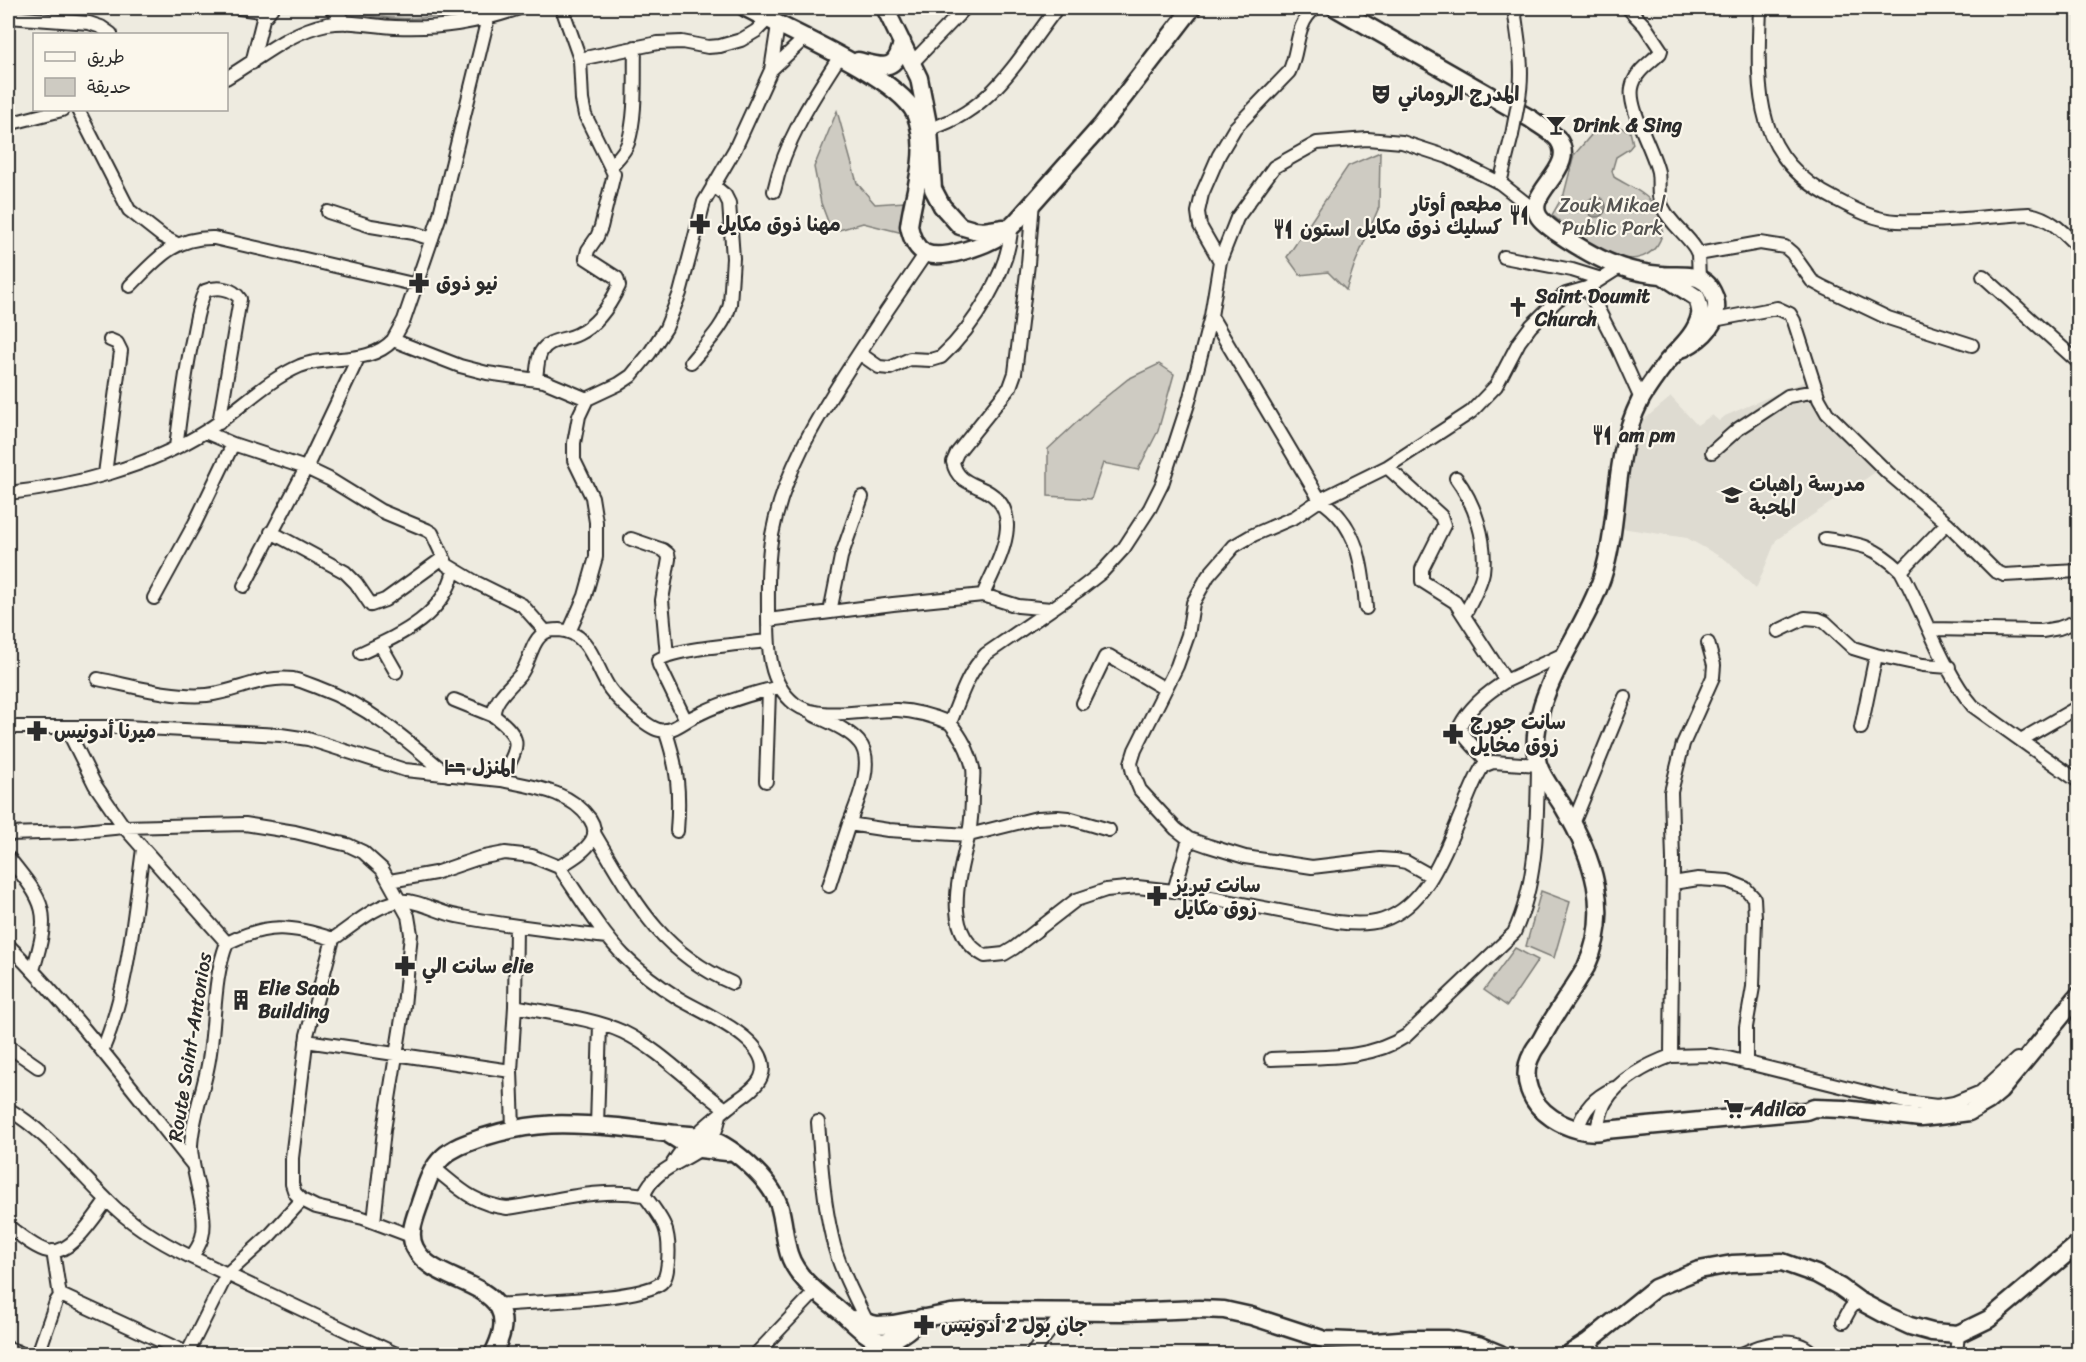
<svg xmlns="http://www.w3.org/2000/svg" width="2086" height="1362" font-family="Sriracha,'Playpen Sans Arabic',sans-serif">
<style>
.built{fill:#dedbd1}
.green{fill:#cecbc2;stroke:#7c7b76;stroke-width:1.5}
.water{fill:#a4a29a;stroke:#74726e;stroke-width:1.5}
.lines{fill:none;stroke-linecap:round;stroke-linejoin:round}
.minor-casing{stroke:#2b2b2b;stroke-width:16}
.major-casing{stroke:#2b2b2b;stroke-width:21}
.minor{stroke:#fbf7ec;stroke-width:12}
.major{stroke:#fbf7ec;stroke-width:16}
.minor-bridge-casing{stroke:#2b2b2b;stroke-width:16;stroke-linecap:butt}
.minor-bridge{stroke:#fbf7ec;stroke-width:12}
.labels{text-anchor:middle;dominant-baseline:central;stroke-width:4.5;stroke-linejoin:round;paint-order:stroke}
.poi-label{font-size:20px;font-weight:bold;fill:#2b2b2b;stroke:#fbf7ec;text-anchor:start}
.park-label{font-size:20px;fill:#545351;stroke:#fbf7ec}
.street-label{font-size:20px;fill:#2b2b2b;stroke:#fbf7ec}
</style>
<rect width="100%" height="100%" fill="#eeebe0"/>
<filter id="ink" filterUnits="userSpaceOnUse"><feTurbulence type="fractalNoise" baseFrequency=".0167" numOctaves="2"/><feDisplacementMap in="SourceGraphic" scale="12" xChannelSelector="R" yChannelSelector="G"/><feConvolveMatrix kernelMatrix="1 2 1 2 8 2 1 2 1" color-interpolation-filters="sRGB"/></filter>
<g filter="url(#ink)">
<path class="built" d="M 1805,381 L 1816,407 L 1877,471 L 1776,540 L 1756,589 L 1726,560 L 1687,538 L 1621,528 L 1630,444 L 1641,422 L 1671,397 L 1697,425 L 1712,415 L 1719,421 L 1725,416 Z"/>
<path class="green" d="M 343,8 L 471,8 L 472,10 C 428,20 386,24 343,8 Z
M 837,111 L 857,183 L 875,204 L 905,202 L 903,233 L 863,223 L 832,232 L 821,203 L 814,167 Z
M 1619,127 L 1630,131 L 1633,144 L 1629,149 L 1616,157 L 1612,171 L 1614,177 C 1628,186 1645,192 1655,206 C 1675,233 1653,265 1621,258 C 1594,252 1573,233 1552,215 L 1564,194 L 1574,155 L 1592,134 Z
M 1380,152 L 1379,207 L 1354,266 L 1346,290 L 1328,272 L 1300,275 L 1287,257 L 1348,166 Z
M 1159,364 L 1174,374 L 1158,431 L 1138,470 L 1103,463 L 1091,499 L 1048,496 L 1048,449 L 1092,408 L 1128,379 Z
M 1541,891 L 1570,902 L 1554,958 L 1526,946 Z
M 1515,948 L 1538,960 L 1507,1006 L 1484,990 Z"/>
<path class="water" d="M1586 207a10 10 0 1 1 20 0a10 10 0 1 1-20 0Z"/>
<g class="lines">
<g class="minor-casing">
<path id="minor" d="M 239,8 L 268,12
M 331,8 L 346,23
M 1514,8 C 1518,40 1525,70 1518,103
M 1628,8 L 1645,26 L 1661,50 L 1660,53 C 1649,64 1635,71 1632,88 C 1628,109 1653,149 1658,172 C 1660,185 1656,196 1663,208 C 1670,223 1686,234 1695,248 L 1698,254 L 1699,279
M 1760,8 C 1757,89 1752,158 1837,200 C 1856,210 1875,220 1897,221 C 1941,223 1985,216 2029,214 C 2051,218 2063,232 2078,247
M 8,17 L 89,23 L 101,27 L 111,34
M 580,59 L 658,43 L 682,42 L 708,47 L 720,46 L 741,40 L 756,31 L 768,19
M 252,63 L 263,19 L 272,8
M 912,63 L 965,8
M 771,70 L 805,38
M 226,78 C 259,59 288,32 327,24 C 349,20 372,26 395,27 C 442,29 475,23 520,8
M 78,110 L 129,210 L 162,236 L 177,244
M 8,124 L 62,110
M 922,131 C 992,114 1017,59 1057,8
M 611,166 C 617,159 625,152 628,143 C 637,115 634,77 635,47
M 1500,183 L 1512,135
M 774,191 C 785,140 812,99 840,56
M 328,212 L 371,226 L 413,233 L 432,239
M 926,253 C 899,292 873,331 848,370 C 815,421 783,474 772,535 C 767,562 768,589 768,616 C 768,647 768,683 795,704 C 819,722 868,709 897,710 C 916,711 933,716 950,723 C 960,699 967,673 986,654 L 1079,590 L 1102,572 L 1124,548 L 1150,508 L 1162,484 L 1189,401 L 1211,316 L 1220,261 L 1237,218 L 1274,167 L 1317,143 L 1367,139 L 1402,142 L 1448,157 L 1500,183 L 1537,212
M 1698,254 L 1760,243 L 1785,247 L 1792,253 L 1812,281 L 1823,287 L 1888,318 L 1972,345
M 1504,257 L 1572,270 L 1601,279
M 1220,261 L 1200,226 L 1198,212 L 1202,194 L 1219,155 L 1235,128 L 1289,72 C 1300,49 1294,26 1315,8
M 1983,276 L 2078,362
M 130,286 C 157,259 173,237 214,238 L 417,285
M 1587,288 L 1618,348 L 1641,399
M 1211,316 L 1320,500 L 1387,467 L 1441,516 L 1444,525 L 1422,569 L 1422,581 L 1455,602 L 1506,681 L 1566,653
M 1707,318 L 1714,320 L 1777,308 L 1790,314 L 1794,321 L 1819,399 L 1827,413 L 1888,473 L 1947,523 L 1995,571 L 2004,575 L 2078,571
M 393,340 L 404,320 L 439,218 L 488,18
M 859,353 L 879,367 L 890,368 L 910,359 L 931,360 L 941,357 C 973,328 1010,270 1011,227
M 691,362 C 705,345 726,325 730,304 L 733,258 L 729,203 L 725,195 L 713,185
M 536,380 C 537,372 537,360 541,352 C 549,338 565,341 578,334 C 597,325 610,305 619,286 L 617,278 L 586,258 L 588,250 L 597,237 L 601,227 L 614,174 L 585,115 L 582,100 L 580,59 L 562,8
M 205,432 L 233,444 L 306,468 L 329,479 L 381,511 L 427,530 L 432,533 L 447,565 L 477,583 L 522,605 L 546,632
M 176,447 C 181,410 185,372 193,336 C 196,321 198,305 205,291 C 217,286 233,288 240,299 L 219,423
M 1712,452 L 1738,429 L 1788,396 L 1816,391
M 1387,467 L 1471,412 L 1496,386 L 1519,342 L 1531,326 L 1557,300 L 1566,294 L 1587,288 L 1620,267
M 105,474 L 121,351 L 117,343 L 110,340
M 1456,478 C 1475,504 1487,540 1483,572 C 1480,587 1471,602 1464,616
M 8,493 C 74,486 149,467 206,431 C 238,411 265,381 300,366 C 330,354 369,366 393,340 L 460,366 L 487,373 L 544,381 L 587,399
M 1947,523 L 1901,571 C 1924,613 1943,671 1973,706 L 2078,781
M 271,532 L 345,572 L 356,583 L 371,605 L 385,600 L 443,558
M 631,539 L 663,550 L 668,554 L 669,559 L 662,600 L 667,656
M 1825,539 C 1861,544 1875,546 1901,571
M 244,586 L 306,468 L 358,358
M 983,595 C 998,560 1031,508 978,487 C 965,481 956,477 953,462 L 957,453 L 1010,387 L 1015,373 L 1028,264 L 1033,201
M 154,598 L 195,523 L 233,444
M 1366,608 C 1363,566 1358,524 1320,500 L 1295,517 L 1253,535 L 1234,546 L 1208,576 L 1193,603 L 1188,635 L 1177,666 L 1135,750 L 1131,763 L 1133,773 L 1140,790 L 1176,829 L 1189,839 L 1209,846 L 1245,857 L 1312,867 L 1380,859 L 1395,860 L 1406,862 L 1431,876
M 830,612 L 841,557 L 862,497
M 768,620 L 893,604 L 983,595 L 1018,606 L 1051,609
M 1931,629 L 2042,631 L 2059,628 L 2078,621
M 1778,631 L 1805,618 L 1818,619 L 1825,622 L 1853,648 L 1876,655
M 569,632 L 585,596 L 596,557 L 596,522 L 592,497 L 574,460 L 574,443 L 579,416 L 587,399 L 619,384 L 631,376 L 649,354 L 666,328 L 680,293 L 704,202 L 735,149 L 771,70 L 778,25
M 380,644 L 396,672
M 361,653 C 400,635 444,616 454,570
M 98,679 C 133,686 172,698 207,695 C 236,692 263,675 293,679 C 302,681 311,685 319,688 C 369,706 408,741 448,775
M 454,700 L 494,716
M 1083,703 L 1105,657 L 1109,656 L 1165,689
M 814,715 C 828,722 848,729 859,742 C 876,761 857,803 849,824 L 888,830 L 969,835 L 1037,818 L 1057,817 L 1068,818 L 1109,830
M 686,721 L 659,665 L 658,660 C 677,648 743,644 768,641
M 950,723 C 962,738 968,749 973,768 C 974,775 973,784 972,791 C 972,805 972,819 969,833 C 961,871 939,932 985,956 L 1004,954 L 1014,948 L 1076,900 L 1106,890 L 1137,887 L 1174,891 L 1337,922 C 1352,924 1368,925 1383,920 C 1427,905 1445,851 1462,812 C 1468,797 1474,780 1483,766 L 1493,762 L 1538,765 C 1537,821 1538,881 1514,933 L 1406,1036 C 1367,1062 1316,1056 1271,1059
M 8,727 L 125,727 L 281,735 L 308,739 L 405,770 L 501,780
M 66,727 L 95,785 L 124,827 L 227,943
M 1861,728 L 1876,655 L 1923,665 L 1949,667
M 665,730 C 678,767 680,793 677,831
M 2021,740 L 2078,707
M 1488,763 C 1481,752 1461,737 1460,726 C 1470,706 1488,692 1506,681
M 766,781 L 769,690
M 1573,824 L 1625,697
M 594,833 C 633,898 658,951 732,983
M 8,834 L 73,832 L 124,827 L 245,824 L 295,832 L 348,845 L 363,852 L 382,869 L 408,916 L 411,934 L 404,1006 L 384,1130 L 374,1222
M 8,857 C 46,904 51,911 33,970
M 390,881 L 435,873 L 479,858 L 505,853 L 532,856 L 559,867
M 1673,883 L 1698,879 L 1728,881 L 1745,888 L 1754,898 L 1755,918 L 1753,987 L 1746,1027 L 1746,1063
M 829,886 L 849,824
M 1174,891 L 1189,839
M 333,939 L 307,1035 L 292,1158 L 292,1184 L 295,1193 L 302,1200 L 316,1207 L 363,1218 L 411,1236
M 8,945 C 75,1012 133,1090 193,1165
M 515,1006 C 547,1013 593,1018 623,1032 C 662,1051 691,1084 726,1109
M 306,1041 L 511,1071 L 515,1006 L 516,926
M 8,1046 L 38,1067
M 102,1051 C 128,991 134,915 143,849
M 1671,1056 L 1709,1055 L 1728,1058 L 1905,1102 L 1937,1106 L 1954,1103 L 1981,1092 L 2017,1059
M 511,1071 L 513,1128
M 8,1109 C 47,1132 74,1168 107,1200 C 131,1225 160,1242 191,1257
M 818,1122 C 821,1160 823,1199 832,1237 C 838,1266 854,1295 867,1322
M 597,1126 L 600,1024
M 1578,1128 C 1584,1108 1595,1097 1614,1088
M 1596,1133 C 1599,1123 1600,1110 1606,1101 C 1618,1080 1649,1064 1671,1056 L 1673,860 L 1671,792 L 1683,744 L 1713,677 L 1714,665 L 1708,643
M 673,1163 C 687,1140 710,1122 731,1105 C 741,1097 756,1089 761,1077 C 776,1041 700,1012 678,998 C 659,986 640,972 624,956 C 599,930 580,897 559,867 C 570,860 585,852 592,840 C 596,833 594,825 590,819 C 569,790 533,787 501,780 C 516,748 527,741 494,716 C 492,701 511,686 520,675 C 530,663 531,639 546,632 C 549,630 555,630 559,630 C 591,632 595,668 610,689 C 618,700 646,727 659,730 C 671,733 683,722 693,717 C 720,703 749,694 779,687
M 434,1168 C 459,1188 473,1204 507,1208 C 552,1202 598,1187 644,1195 C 663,1220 671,1229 668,1262 C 667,1269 667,1278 661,1283 C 640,1300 529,1302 497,1305
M 644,1195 C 656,1163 696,1161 712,1137 C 717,1131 718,1123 720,1115
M 8,1226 C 19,1234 34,1248 48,1251 C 71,1256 95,1216 107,1200
M 53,1251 L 60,1296
M 1843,1322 L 1850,1309 L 1858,1300
M 1588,1342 L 1598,1354
M 38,1354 L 56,1302 L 60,1296 L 63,1296 L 189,1354
M 187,1354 L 227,1274 L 270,1235 L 302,1200
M 396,1354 L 191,1257 C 196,1251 200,1244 202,1237 C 209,1214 191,1172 191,1146 C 192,1119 203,1092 208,1065 C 216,1025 212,981 227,943 C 267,923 291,925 333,939 C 354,925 375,905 400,901 C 416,899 440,913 457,916 C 507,926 556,931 607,937
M 756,1354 L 816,1291
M 1032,1354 L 1064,1312
M 1742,1354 C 1762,1344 1796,1334 1813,1354
M 1956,1354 L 1958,1334"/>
</g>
<g class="major-casing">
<path id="major" d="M 746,8 C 785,29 896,76 915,113 C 917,118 919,125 920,131 C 926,162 913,195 909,226 C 911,236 915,248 925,253 C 943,261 986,245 1001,235 C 1006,232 1011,227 1015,223 L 1102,125 L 1192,8
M 885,8 L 919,78 L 929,129 L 933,189 L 942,206 L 960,226 L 974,230 L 984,231 L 1004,228
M 1336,8 L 1531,119 C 1539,125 1550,131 1557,138 C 1581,167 1523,193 1539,217 C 1543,223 1550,227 1556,232 C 1575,245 1599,260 1621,267 C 1633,271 1648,274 1661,275 C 1676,277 1693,272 1706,283 C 1710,286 1713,293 1715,298 C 1721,322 1703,338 1684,348
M 858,61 C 883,67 896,73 902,42
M 1662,275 L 1697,298 C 1698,303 1701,310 1700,315 C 1696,335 1678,349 1666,363 C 1657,375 1647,388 1640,401 C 1611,459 1621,520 1602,578 C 1587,623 1556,661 1542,706 C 1537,723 1533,747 1538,764 C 1543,780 1556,794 1564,808 C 1593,857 1612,911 1586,967 C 1572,991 1555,1013 1542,1038 C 1539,1044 1534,1048 1532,1054 C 1519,1078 1531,1104 1552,1118 C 1567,1128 1589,1135 1605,1130 L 1806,1111 L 1814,1108 L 1844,1109 L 1921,1118 L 1939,1116 L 1969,1112 L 1988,1101 L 2000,1091 L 2078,996
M 670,1135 L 691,1148 L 727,1152
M 852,1319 L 877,1325 L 893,1324 L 951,1313 L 980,1311 L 1125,1312 L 1199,1309 L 1224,1310 L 1251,1316 L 1325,1340 L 1375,1342 L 1411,1339 L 1448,1339 L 1478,1345 L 1500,1354
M 893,1328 L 896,1354
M 8,1351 L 17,1354
M 493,1354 C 500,1340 507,1323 499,1308 C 482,1279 430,1279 415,1248 C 407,1233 416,1216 421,1200 C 426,1185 431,1168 443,1157 C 455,1146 470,1142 484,1137 C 534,1121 567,1123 618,1127 C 635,1129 651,1131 668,1133 C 680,1135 692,1134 704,1137 C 731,1144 770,1179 779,1205 C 784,1221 784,1238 789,1254 C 797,1279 821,1295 840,1311 C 853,1322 866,1338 883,1342 C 898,1339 911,1329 921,1318
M 1569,1354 L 1588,1342 L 1655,1288 L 1699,1270 L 1732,1264 L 1782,1262 L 1816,1274 L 1840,1287 L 1858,1300 L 1886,1315 L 1910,1326 L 1932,1332 L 1958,1334 L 1989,1319 L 2078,1244"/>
</g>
<use href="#minor" class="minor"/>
<use href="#major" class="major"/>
<g class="minor-bridge-casing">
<path id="minor-bridge" d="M 1512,135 L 1518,103"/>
</g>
<use href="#minor-bridge" class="minor-bridge"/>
</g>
</g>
<defs>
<g id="theatre-bare" transform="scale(1.62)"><path d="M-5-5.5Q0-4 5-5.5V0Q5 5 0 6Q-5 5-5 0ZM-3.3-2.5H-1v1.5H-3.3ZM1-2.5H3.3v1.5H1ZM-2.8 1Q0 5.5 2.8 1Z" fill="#2b2b2b" stroke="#fbf7ec" stroke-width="2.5" paint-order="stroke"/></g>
<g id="bar-bare" transform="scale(1.62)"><path d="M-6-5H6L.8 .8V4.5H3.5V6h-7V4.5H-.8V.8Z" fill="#2b2b2b" stroke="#fbf7ec" stroke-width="2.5" paint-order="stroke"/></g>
<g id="restaurant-bare" transform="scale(1.62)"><path d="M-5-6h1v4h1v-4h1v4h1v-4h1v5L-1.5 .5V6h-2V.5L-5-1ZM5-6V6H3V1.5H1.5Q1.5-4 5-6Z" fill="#2b2b2b" stroke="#fbf7ec" stroke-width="2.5" paint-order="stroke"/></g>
<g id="pharmacy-bare" transform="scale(1.62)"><path d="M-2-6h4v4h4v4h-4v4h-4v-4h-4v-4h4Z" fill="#2b2b2b" stroke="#fbf7ec" stroke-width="2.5" paint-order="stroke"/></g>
<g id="church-bare" transform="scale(1.62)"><path d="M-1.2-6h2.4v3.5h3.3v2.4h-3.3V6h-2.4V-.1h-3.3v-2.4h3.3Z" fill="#2b2b2b" stroke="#fbf7ec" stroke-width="2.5" paint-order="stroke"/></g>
<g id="school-bare" transform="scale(1.62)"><path d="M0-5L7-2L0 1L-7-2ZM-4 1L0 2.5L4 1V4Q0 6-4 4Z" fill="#2b2b2b" stroke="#fbf7ec" stroke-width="2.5" paint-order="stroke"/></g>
<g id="hotel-bare" transform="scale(1.62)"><path d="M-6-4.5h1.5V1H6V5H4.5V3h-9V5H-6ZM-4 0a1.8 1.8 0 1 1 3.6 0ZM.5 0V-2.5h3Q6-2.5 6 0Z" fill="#2b2b2b" stroke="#fbf7ec" stroke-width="2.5" paint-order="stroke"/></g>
<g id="building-bare" transform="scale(1.62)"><path d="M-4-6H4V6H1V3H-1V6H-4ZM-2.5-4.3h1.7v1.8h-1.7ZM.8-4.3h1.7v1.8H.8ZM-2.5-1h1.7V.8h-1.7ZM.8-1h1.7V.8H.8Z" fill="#2b2b2b" stroke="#fbf7ec" stroke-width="2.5" paint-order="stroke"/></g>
<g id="supermarket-bare" transform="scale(1.62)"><path d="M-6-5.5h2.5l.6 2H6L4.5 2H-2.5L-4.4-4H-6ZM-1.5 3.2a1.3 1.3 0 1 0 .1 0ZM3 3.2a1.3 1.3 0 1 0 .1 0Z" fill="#2b2b2b" stroke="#fbf7ec" stroke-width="2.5" paint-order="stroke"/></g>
</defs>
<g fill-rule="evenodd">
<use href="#theatre-bare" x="1381" y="94"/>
<use href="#bar-bare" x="1556" y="125"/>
<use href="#restaurant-bare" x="1519" y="215"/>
<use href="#pharmacy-bare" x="700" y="224"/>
<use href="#restaurant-bare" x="1283" y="229"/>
<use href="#pharmacy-bare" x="419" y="283"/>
<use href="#church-bare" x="1518" y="307"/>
<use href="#restaurant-bare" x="1602" y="435"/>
<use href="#school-bare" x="1732" y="495"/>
<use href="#pharmacy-bare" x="37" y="731"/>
<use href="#pharmacy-bare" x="1453" y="734"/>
<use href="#hotel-bare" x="455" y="767"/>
<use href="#pharmacy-bare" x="1157" y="896"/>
<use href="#pharmacy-bare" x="405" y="966"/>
<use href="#building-bare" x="241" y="1000"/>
<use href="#supermarket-bare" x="1734" y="1109"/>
<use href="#pharmacy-bare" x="924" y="1325"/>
</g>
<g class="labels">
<g class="poi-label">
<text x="1398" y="94">المدرج الروماني</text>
<text x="1573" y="125">Drink &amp; Sing</text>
<text x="1502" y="204" text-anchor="end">مطعم أوتار<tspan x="1502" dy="23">كسليك ذوق مكايل</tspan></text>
<text x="717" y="224">مهنا ذوق مكايل</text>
<text x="1300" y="229">استون</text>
<text x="436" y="283">نيو ذوق</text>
<text x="1535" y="296">Saint Doumit<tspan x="1535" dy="23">Church</tspan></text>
<text x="1619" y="435">am pm</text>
<text x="1749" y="484">مدرسة راهبات<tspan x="1749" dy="23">المحبة</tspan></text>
<text x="1470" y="722">سانت جورج<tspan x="1470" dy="23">زوق مخايل</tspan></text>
<text x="54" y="731">ميرنا أدونيس</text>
<text x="472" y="767">المنزل</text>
<text x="1174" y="885">سانت تيريز<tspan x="1174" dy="23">زوق مكايل</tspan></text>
<text x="422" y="966">سانت الي elie</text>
<text x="258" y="988">Elie Saab<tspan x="258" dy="23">Building</tspan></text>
<text x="1751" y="1109">Adilco</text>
<text x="941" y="1325">جان بول 2 أدونيس</text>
</g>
<g class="park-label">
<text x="1612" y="205">Zouk Mikael<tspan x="1612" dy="23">Public Park</tspan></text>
</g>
<g class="street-label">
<text transform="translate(190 1047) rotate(-81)">Route Saint-Antonios</text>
</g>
</g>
<rect width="2086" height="1362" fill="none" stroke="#fbf7ec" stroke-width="30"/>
<rect x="15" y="15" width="2056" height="1332" fill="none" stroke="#2b2b2b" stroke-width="2" filter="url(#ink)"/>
<rect x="33" y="33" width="195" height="78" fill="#fbf7ec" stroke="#a8a59f" stroke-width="1.5"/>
<rect x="45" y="52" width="30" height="9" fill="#fbf7ec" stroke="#a8a59f" stroke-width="1.5"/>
<text x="87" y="63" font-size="18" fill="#2b2b2b">طريق</text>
<rect x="45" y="78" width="30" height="18" fill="#cecbc2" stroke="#a8a59f" stroke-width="1.5"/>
<text x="87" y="93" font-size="18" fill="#2b2b2b">حديقة</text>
</svg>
